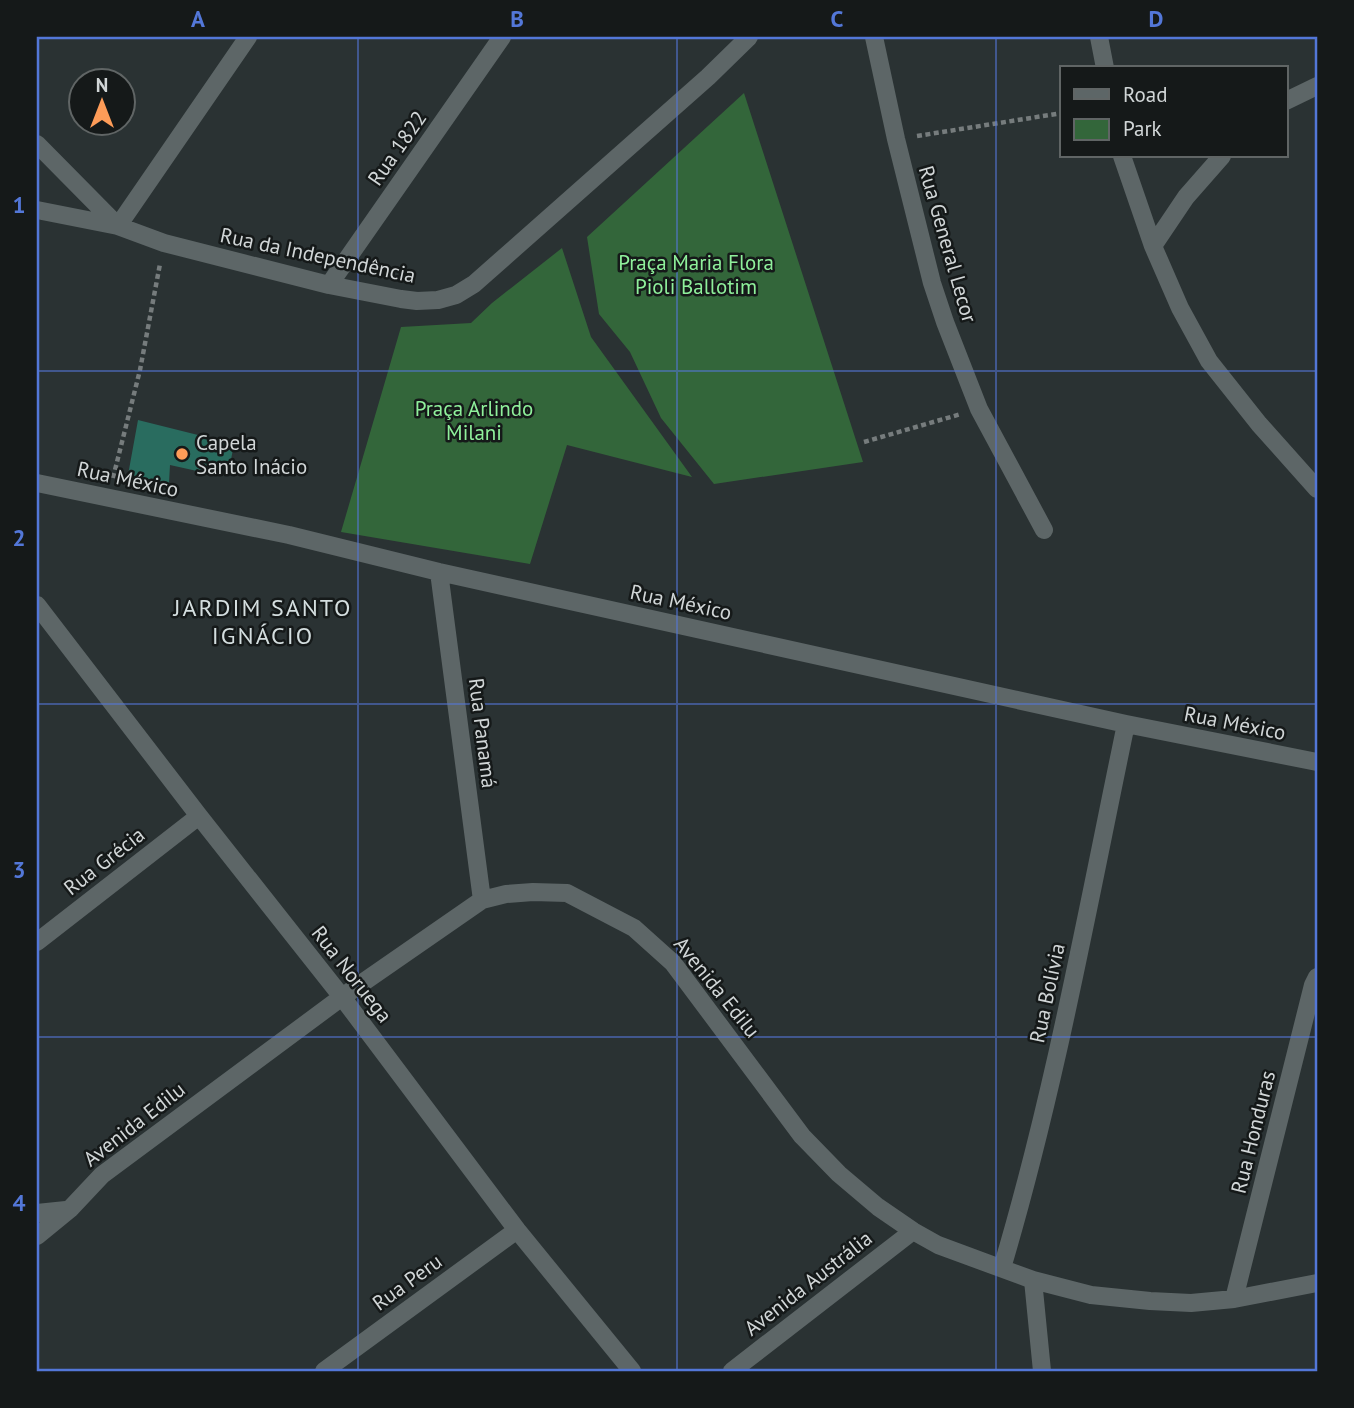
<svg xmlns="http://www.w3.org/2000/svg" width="1354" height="1408" font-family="'PT Sans',sans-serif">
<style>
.green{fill:#33663a}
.building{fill:#296c5f}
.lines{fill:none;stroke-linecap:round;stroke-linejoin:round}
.path{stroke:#767c7d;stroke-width:4.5;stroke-dasharray:5 3.5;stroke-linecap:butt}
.minor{stroke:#5d6667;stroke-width:18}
.grid{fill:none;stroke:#5377d8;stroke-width:2;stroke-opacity:0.55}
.poi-dot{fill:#fe9c58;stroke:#151919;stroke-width:2.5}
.labels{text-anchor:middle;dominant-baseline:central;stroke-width:5;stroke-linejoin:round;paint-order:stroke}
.street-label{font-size:21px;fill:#d1d6d7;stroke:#151919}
.park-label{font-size:21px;fill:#8ff09b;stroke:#151919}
.poi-label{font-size:21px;fill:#d1d6d7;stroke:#151919;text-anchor:start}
.quarter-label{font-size:24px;letter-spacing:2px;fill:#d4dedf;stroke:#151919}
.neatline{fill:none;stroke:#5377d8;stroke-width:2.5}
.grid-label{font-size:23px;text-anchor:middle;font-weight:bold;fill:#5377d8}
</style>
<rect width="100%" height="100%" fill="#2a3233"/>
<path class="green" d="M 744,93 L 863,462 L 714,484 L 661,418 L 630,352 L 599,314 L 587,237 Z
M 562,248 L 591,337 L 692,477 L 567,445 L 530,564 L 341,532 L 401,327 L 471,323 L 492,303 Z"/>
<path class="building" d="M 138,420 L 234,444 L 229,470 L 206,473 L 170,465 L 169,483 L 128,475 Z"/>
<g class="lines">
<path class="path" d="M 917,136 L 1062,113
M 864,442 L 961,414
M 113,478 L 140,370 L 160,264"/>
<path class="minor" d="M 874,37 L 896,139 L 932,283 L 945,322 L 979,409 L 1044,530
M 1099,37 L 1105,68
M 1286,101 L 1317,86
M 37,144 L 118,226 L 248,37
M 1122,156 L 1153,246 L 1180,308 L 1209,361 L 1259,424 L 1317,489
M 37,210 L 118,226 L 164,243 L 329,285 L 401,299 L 417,301 L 438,300 L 456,295 L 474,284 L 708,77 L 749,37
M 1153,246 L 1186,197 L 1222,156
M 329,285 L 502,37
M 37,483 L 289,535 L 439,572 L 1126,724 L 1317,762
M 439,572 L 482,900
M 37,605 L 199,816 L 342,997 L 517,1230 L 632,1371
M 37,942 L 199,816
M 37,1213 L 66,1210
M 37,1236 L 70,1209 L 102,1175 L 342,997 L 482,900 L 506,894 L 533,892 L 567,893 L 634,928 L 673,963 L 802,1136 L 839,1174 L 878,1207 L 913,1231 L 938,1245 L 1033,1280 L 1091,1295 L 1150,1301 L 1191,1303 L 1234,1299 L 1317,1283
M 1002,1268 C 1055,1090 1088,906 1126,724
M 1033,1280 L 1042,1371
M 1234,1299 L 1313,985 L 1317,977
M 324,1371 L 517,1230
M 732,1371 L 913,1231"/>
</g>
<path class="grid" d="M 358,37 L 358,1371M 677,37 L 677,1371M 996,37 L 996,1371M 37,371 L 1317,371M 37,704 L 1317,704M 37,1037 L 1317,1037"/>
<circle class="poi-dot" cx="182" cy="454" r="7"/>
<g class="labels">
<g class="street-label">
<text transform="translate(397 148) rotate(-55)">Rua 1822</text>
<text transform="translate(948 244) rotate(74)">Rua General Lecor</text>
<text transform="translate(318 255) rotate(12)">Rua da Independência</text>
<text transform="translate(128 479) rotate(12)">Rua México</text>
<text transform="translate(681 602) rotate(12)">Rua México</text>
<text transform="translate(1235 723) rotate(11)">Rua México</text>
<text transform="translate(483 733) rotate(83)">Rua Panamá</text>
<text transform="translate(104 861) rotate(-38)">Rua Grécia</text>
<text transform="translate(352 974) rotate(52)">Rua Noruega</text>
<text transform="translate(717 987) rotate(51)">Avenida Edilu</text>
<text transform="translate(1047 993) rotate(-78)">Rua Bolívia</text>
<text transform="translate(134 1124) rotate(-38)">Avenida Edilu</text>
<text transform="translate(1253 1132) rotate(-76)">Rua Honduras</text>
<text transform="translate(407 1282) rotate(-36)">Rua Peru</text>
<text transform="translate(808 1283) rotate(-38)">Avenida Austrália</text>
</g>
<g class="park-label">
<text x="696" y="262">Praça Maria Flora<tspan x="696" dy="24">Pioli Ballotim</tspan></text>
<text x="474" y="408">Praça Arlindo<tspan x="474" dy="24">Milani</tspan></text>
</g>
<g class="poi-label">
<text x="196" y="442">Capela<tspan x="196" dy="24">Santo Inácio</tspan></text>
</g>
<g class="quarter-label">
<text x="263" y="607">JARDIM SANTO<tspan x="263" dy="28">IGNÁCIO</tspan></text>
</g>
</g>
<rect width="1354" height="1408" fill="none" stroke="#151919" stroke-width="77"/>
<rect x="1060" y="66" width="228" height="91" fill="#151919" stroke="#606565" stroke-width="2"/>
<rect x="1074" y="89" width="35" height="10" fill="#5d6667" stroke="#606565" stroke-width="2"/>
<text x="1123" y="102" font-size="21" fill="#d1d6d7">Road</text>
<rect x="1074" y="119" width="35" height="21" fill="#33663a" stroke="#606565" stroke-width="2"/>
<text x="1123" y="136" font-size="21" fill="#d1d6d7">Park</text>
<g transform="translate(102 102)"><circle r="33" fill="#151919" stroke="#606565" stroke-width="2"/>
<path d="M0-5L12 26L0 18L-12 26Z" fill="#fe9c58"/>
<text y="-10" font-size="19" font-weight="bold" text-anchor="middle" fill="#d1d6d7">N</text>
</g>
<rect x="38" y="38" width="1278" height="1332" class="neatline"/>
<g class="grid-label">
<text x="198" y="27">A</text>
<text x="517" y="27">B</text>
<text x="837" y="27">C</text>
<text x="1156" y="27">D</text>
<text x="19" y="213">1</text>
<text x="19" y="546">2</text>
<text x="19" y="878">3</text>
<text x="19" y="1211">4</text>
</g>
</svg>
